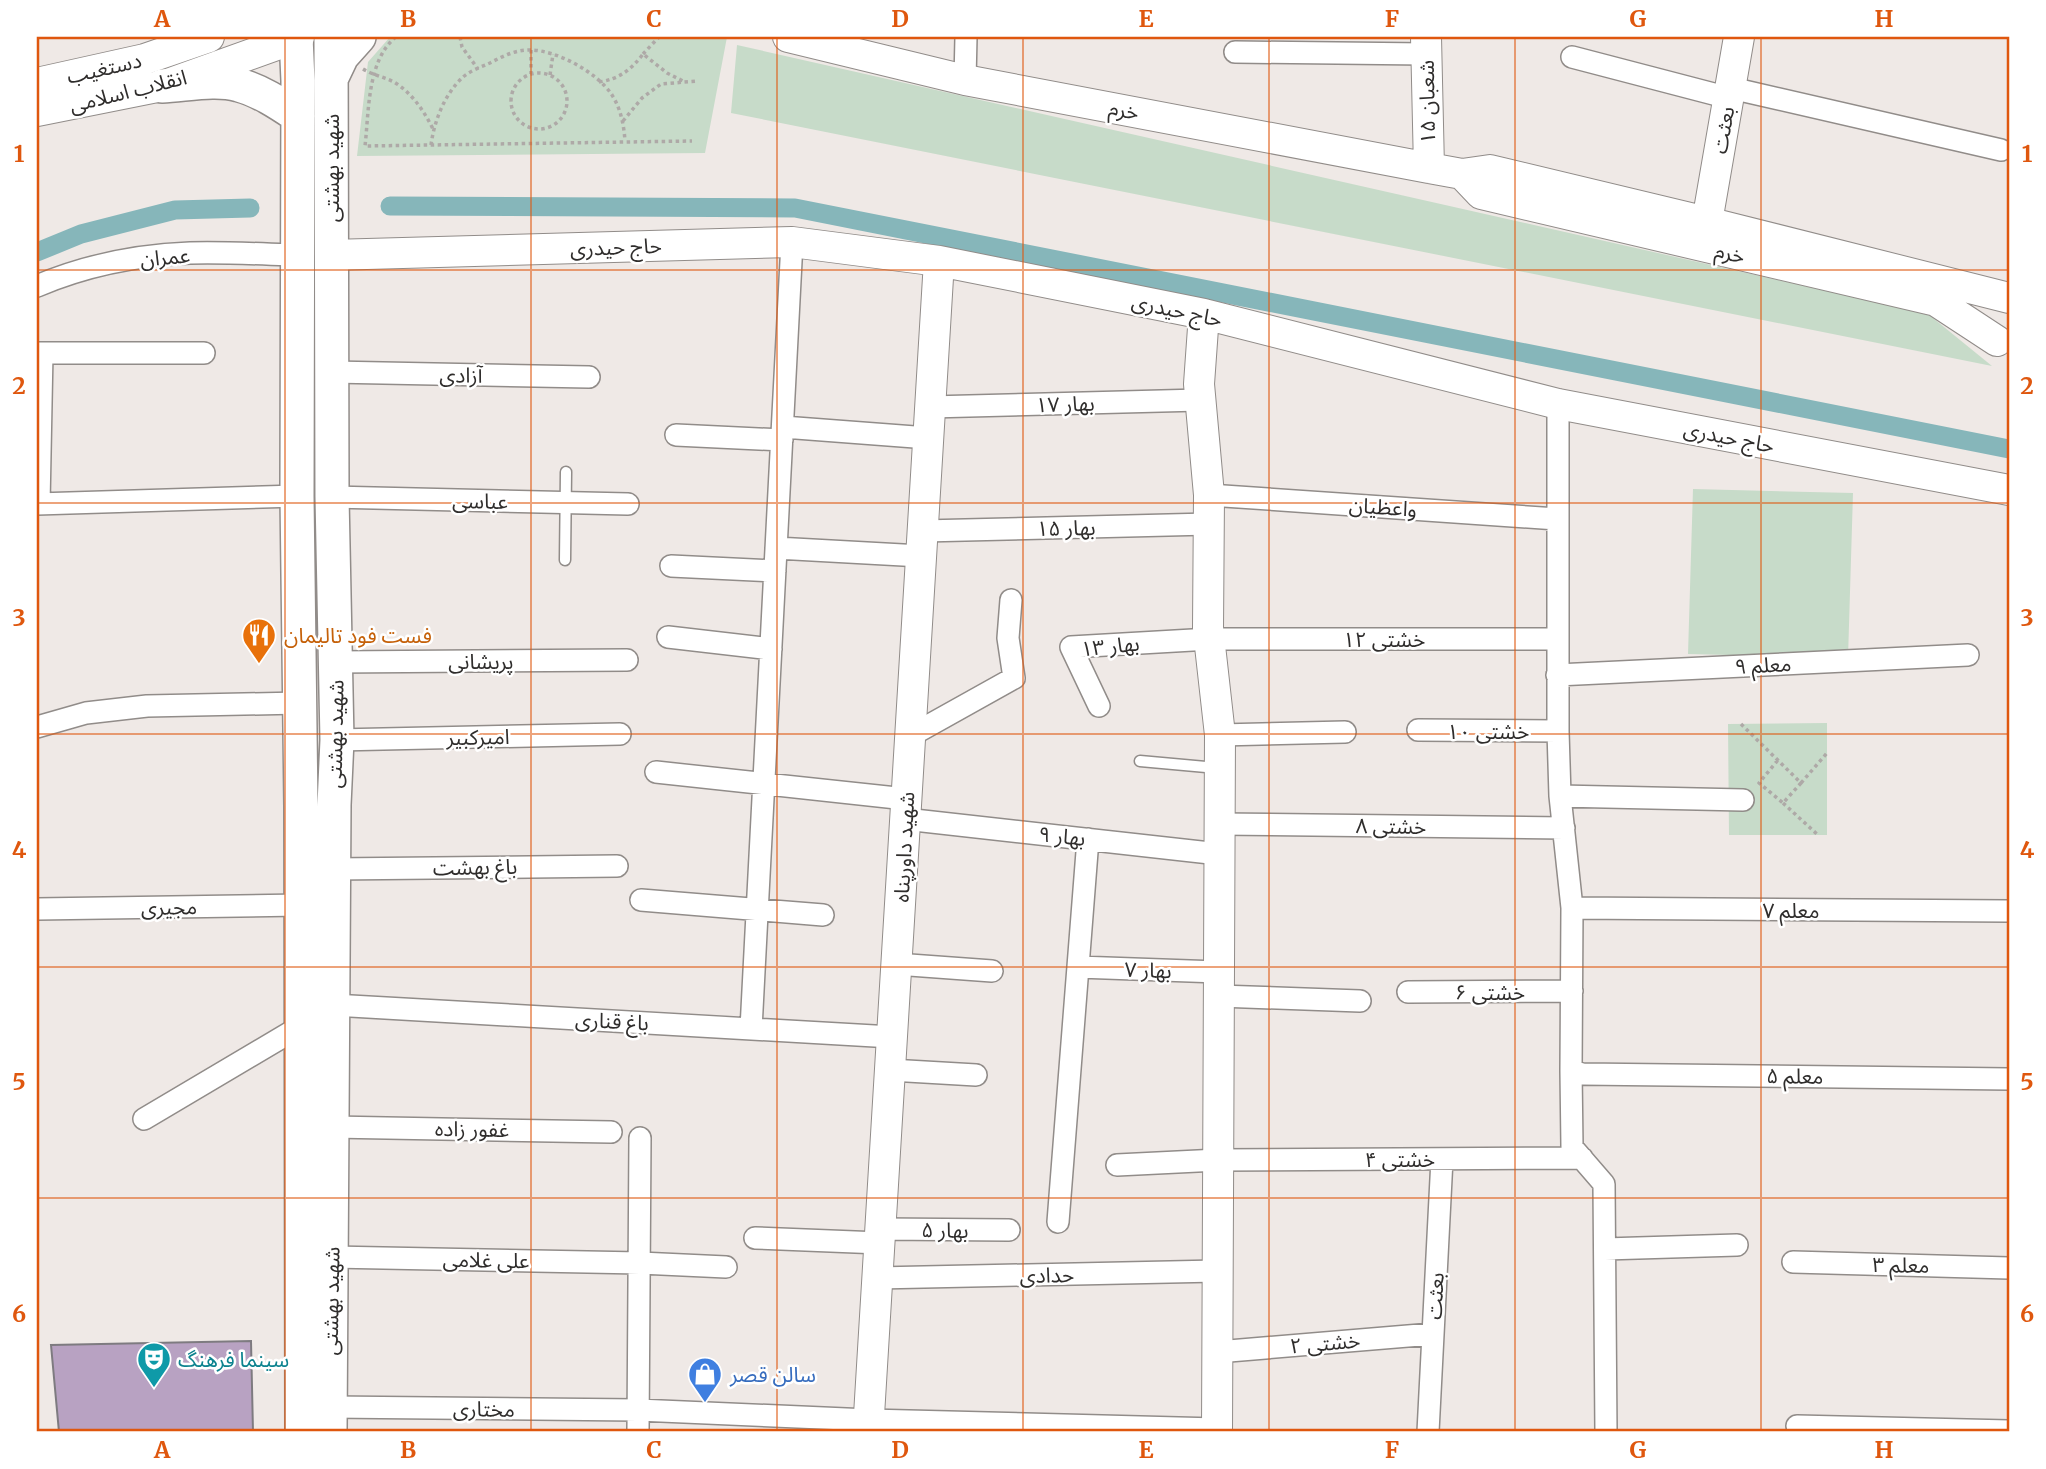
<svg xmlns="http://www.w3.org/2000/svg" width="2046" height="1469" font-family="Merriweather,'Noto Sans Arabic',serif">
<style>
.green{fill:#c7dbc9}
.lines{fill:none;stroke-linecap:round;stroke-linejoin:round}
.canal{stroke:#86b6ba;stroke-width:19}
.building{fill:#b8a2c2;stroke:#7e7b80;stroke-width:2}
.lane-casing{stroke:#918c89;stroke-width:13}
.street-casing{stroke:#918c89;stroke-width:24}
.secondary-casing{stroke:#918c89;stroke-width:32}
.primary-casing{stroke:#918c89;stroke-width:36}
.path{stroke:#aea9a7;stroke-width:3.5;stroke-dasharray:3.5 3.5;stroke-linecap:butt}
.lane{stroke:#fff;stroke-width:10}
.street{stroke:#fff;stroke-width:21}
.secondary{stroke:#fff;stroke-width:30}
.primary{stroke:#fff;stroke-width:33}
.grid{fill:none;stroke:#df570e;stroke-width:2;stroke-opacity:0.55}
.labels{text-anchor:middle;dominant-baseline:central;stroke-width:5;stroke-linejoin:round;paint-order:stroke}
.street-label{font-size:21px;fill:#2f2d2c;stroke:#fff}
.food-label{font-size:21px;fill:#c56008;stroke:#fff;text-anchor:start}
.culture-label{font-size:21px;fill:#0d838f;stroke:#fff;text-anchor:start}
.shop-label{font-size:21px;fill:#366cbe;stroke:#fff;text-anchor:start}
.neatline{fill:none;stroke:#df570e;stroke-width:2.5}
.grid-label{font-size:23px;text-anchor:middle;font-weight:bold;fill:#df570e}
</style>
<rect width="100%" height="100%" fill="#efe9e6"/>
<path class="green" d="M 390,37 L 727,37 L 705,153 L 357,156 L 368,62 Z
M 737,45 L 1928,314 L 1992,366 L 731,113 Z
M 1693,489 L 1853,493 L 1848,658 L 1688,654 Z
M 1827,723 L 1827,835 L 1729,835 L 1728,724 Z"/>
<g class="lines">
<path class="canal" d="M 390,206 L 795,208 L 2009,449
M 37,252 L 81,234 L 175,210 L 250,208"/>
</g>
<path class="building" d="M 251,1341 L 253,1432 L 59,1432 L 51,1345 Z"/>
<g class="lines">
<g class="lane-casing">
<path id="lane" d="M 565,560 L 566,472
M 1140,761 L 1217,768"/>
</g>
<g class="street-casing">
<path id="street" d="M 1235,52 L 1426,54
M 1572,57 L 1729,98
M 965,80 L 966,37
M 1731,88 L 2001,150
M 37,286 C 84,266 138,255 190,253 C 225,252 262,254 298,255
M 37,353 L 204,353
M 332,372 L 589,377
M 1558,404 L 1558,731 L 1560,796
M 930,407 L 1200,400
M 783,427 L 928,438
M 676,435 L 782,440
M 1209,495 L 1557,519
M 332,497 L 628,504
M 37,504 L 297,496
M 39,504 L 42,353
M 923,531 L 1209,524
M 776,548 L 921,556
M 671,566 L 775,571
M 668,637 L 771,649
M 335,662 L 627,660
M 1557,675 L 1968,655
M 1099,706 L 1071,647 L 1210,639 L 1557,639
M 37,727 L 86,713 L 147,706 L 300,703
M 1418,730 L 1558,731
M 1220,735 L 1345,732
M 910,736 L 1014,678 L 1008,638 L 1011,600
M 337,740 L 620,734
M 656,772 L 906,799
M 905,819 L 1219,854
M 1219,824 L 1564,828
M 333,869 L 617,866
M 641,900 L 823,915
M 1572,908 L 2009,911
M 37,909 L 301,905
M 896,964 L 992,971
M 1078,967 L 1218,972
M 1408,992 L 1572,991
M 1219,996 L 1360,1001
M 333,1005 L 892,1037
M 751,1029 L 792,242
M 890,1070 L 976,1075
M 1571,1071 L 1572,908 L 1560,796 L 1743,800
M 144,1119 L 301,1026
M 332,1127 L 611,1132
M 1117,1165 L 1218,1160 L 1582,1158
M 1058,1222 L 1088,839
M 880,1229 L 1009,1230
M 755,1238 L 880,1243
M 1605,1249 L 1737,1245
M 332,1257 L 640,1263 L 726,1267
M 1793,1262 L 2009,1268
M 877,1278 L 1217,1271
M 1217,1352 L 1432,1334
M 330,1407 L 638,1410 L 869,1420 L 1217,1429
M 1797,1426 L 2009,1431
M 638,1432 L 640,1138
M 1428,1432 L 1442,1159
M 1606,1432 L 1604,1184 L 1572,1147 L 1571,1071 L 1582,1074 L 2009,1079"/>
</g>
<g class="secondary-casing">
<path id="secondary" d="M 788,37 L 965,80 L 1429,168 L 1462,174 L 1490,170 L 1707,222 L 2009,298
M 1426,37 L 1429,168
M 37,83 L 145,59 L 209,37
M 37,111 L 162,86 L 299,37
M 1462,174 L 1481,194 L 1936,301 L 1997,341
M 1707,222 L 1739,37
M 331,255 L 792,242 L 939,261 L 1204,314 L 1558,404 L 2009,490
M 1204,314 L 1199,384 L 1209,495 L 1208,628 L 1220,735 L 1217,1432
M 868,1432 L 939,261"/>
</g>
<g class="primary-casing">
<path id="primary" d="M 296,37 L 298,81 L 297,496 L 301,807 L 302,1432
M 332,77 L 342,56 L 359,37
M 162,86 C 186,85 216,78 239,85 C 261,91 280,104 298,116
M 330,1432 L 334,805 L 337,740 L 332,497 L 331,37"/>
</g>
<path class="path" d="M 396,37 C 367,60 369,112 365,146 L 692,141
M 460,37 L 462,47 L 478,69
M 531,50 L 531,74
M 643,54 L 659,37
M 363,69 C 373,75 384,77 394,82 C 412,93 424,111 433,129
M511 101a28 28 0 1 1 56 0a28 28 0 1 1-56 0Z
M 550,75 L 553,54
M 599,82 C 619,79 631,70 643,54 L 667,73 L 685,82
M 623,121 L 642,98 L 661,84 L 698,81
M 431,145 C 434,122 444,95 462,78 C 469,71 481,67 490,63 C 503,56 515,50 530,50 C 557,50 598,73 612,95 C 621,109 624,126 625,141
M 1741,724 L 1801,783 L 1783,803 L 1759,783 L 1778,760
M 1801,783 L 1827,753
M 1783,803 L 1818,835"/>
<use href="#lane" class="lane"/>
<use href="#street" class="street"/>
<use href="#secondary" class="secondary"/>
<use href="#primary" class="primary"/>
</g>
<path class="grid" d="M 285,37 L 285,1432M 531,37 L 531,1432M 777,37 L 777,1432M 1023,37 L 1023,1432M 1269,37 L 1269,1432M 1515,37 L 1515,1432M 1761,37 L 1761,1432M 37,270 L 2009,270M 37,503 L 2009,503M 37,734 L 2009,734M 37,967 L 2009,967M 37,1198 L 2009,1198"/>
<defs>
<g id="restaurant-pin" transform="scale(1.75)"><path d="M0 17L-7.5 6A9.5 9.5 0 1 1 7.5 6Z" fill="#e8710a" stroke="#fff"/><path d="M-5-6h1v4h1v-4h1v4h1v-4h1v5L-1.5 .5V6h-2V.5L-5-1ZM5-6V6H3V1.5H1.5Q1.5-4 5-6Z" fill="#fff"/></g>
<g id="theatre-pin" transform="scale(1.75)"><path d="M0 17L-7.5 6A9.5 9.5 0 1 1 7.5 6Z" fill="#0f9aa8" stroke="#fff"/><path d="M-5-5.5Q0-4 5-5.5V0Q5 5 0 6Q-5 5-5 0ZM-3.3-2.5H-1v1.5H-3.3ZM1-2.5H3.3v1.5H1ZM-2.8 1Q0 5.5 2.8 1Z" fill="#fff"/></g>
<g id="shop-pin" transform="scale(1.75)"><path d="M0 17L-7.5 6A9.5 9.5 0 1 1 7.5 6Z" fill="#3f7fe0" stroke="#fff"/><path d="M-5-2.5h2.3a2.7 3.5 0 0 1 5.4 0H5L5.5 6h-11ZM-1.5-2.5h3a1.5 2.3 0 0 0-3 0Z" fill="#fff"/></g>
</defs>
<g fill-rule="evenodd">
<use href="#restaurant-pin" x="259" y="635"/>
<use href="#theatre-pin" x="154" y="1359"/>
<use href="#shop-pin" x="705" y="1374"/>
</g>
<g class="labels">
<g class="street-label">
<text transform="translate(104 68) rotate(-13)">دستغیب</text>
<text transform="translate(128 91) rotate(-14)">انقلاب اسلامی</text>
<text transform="translate(1427 102) rotate(-91)">۱۵ شعبان</text>
<text transform="translate(1124 110) rotate(11)">خرم</text>
<text transform="translate(1723 130) rotate(-80)">بعثت</text>
<text transform="translate(331 168) rotate(-90)">شهید بهشتی</text>
<text transform="translate(616 247) rotate(-2)">حاج حیدری</text>
<text transform="translate(1730 253) rotate(13)">خرم</text>
<text transform="translate(165 257) rotate(-5)">عمران</text>
<text transform="translate(1177 310) rotate(12)">حاج حیدری</text>
<text transform="translate(461 375) rotate(1)">آزادی</text>
<text transform="translate(1065 404) rotate(-2)">بهار ۱۷</text>
<text transform="translate(1729 437) rotate(11)">حاج حیدری</text>
<text transform="translate(480 501) rotate(1)">عباسی</text>
<text transform="translate(1383 507) rotate(4)">واعظیان</text>
<text transform="translate(1066 528) rotate(-1)">بهار ۱۵</text>
<text x="1384" y="639">خشتی ۱۲</text>
<text transform="translate(1110 646) rotate(-6)">بهار ۱۳</text>
<text x="481" y="661">پریشانی</text>
<text transform="translate(1763 665) rotate(-3)">معلم ۹</text>
<text x="1488" y="731">خشتی ۱۰</text>
<text transform="translate(335 734) rotate(-89)">شهید بهشتی</text>
<text transform="translate(478 737) rotate(-1)">امیرکبیر</text>
<text transform="translate(1391 826) rotate(1)">خشتی ۸</text>
<text transform="translate(1062 836) rotate(6)">بهار ۹</text>
<text transform="translate(904 847) rotate(-87)">شهید داورپناه</text>
<text transform="translate(475 867) rotate(-1)">باغ بهشت</text>
<text transform="translate(169 907) rotate(-1)">مجیری</text>
<text x="1791" y="910">معلم ۷</text>
<text transform="translate(1148 970) rotate(2)">بهار ۷</text>
<text x="1490" y="992">خشتی ۶</text>
<text transform="translate(612 1021) rotate(3)">باغ قناری</text>
<text transform="translate(1795 1076) rotate(1)">معلم ۵</text>
<text transform="translate(472 1129) rotate(1)">غفور زاده</text>
<text x="1400" y="1159">خشتی ۴</text>
<text transform="translate(945 1230) rotate(1)">بهار ۵</text>
<text transform="translate(486 1260) rotate(1)">علی غلامی</text>
<text transform="translate(1901 1265) rotate(1)">معلم ۳</text>
<text transform="translate(1047 1275) rotate(-1)">حدادی</text>
<text transform="translate(1435 1296) rotate(-87)">بعثت</text>
<text transform="translate(331 1301) rotate(-89)">شهید بهشتی</text>
<text transform="translate(1325 1343) rotate(-5)">خشتی ۲</text>
<text transform="translate(484 1409) rotate(1)">مختاری</text>
</g>
<g class="food-label">
<text x="284" y="635">فست فود تالیمان</text>
</g>
<g class="culture-label">
<text x="178" y="1359">سینما فرهنگ</text>
</g>
<g class="shop-label">
<text x="730" y="1374">سالن قصر</text>
</g>
</g>
<rect width="2046" height="1469" fill="none" stroke="#ffffff" stroke-width="77"/>
<rect x="38" y="38" width="1970" height="1392" class="neatline"/>
<g class="grid-label">
<text x="162" y="27">A</text>
<text x="408" y="27">B</text>
<text x="654" y="27">C</text>
<text x="900" y="27">D</text>
<text x="1146" y="27">E</text>
<text x="1392" y="27">F</text>
<text x="1638" y="27">G</text>
<text x="1884" y="27">H</text>
<text x="19" y="162">1</text>
<text x="2027" y="162">1</text>
<text x="19" y="394">2</text>
<text x="2027" y="394">2</text>
<text x="19" y="626">3</text>
<text x="2027" y="626">3</text>
<text x="19" y="858">4</text>
<text x="2027" y="858">4</text>
<text x="19" y="1090">5</text>
<text x="2027" y="1090">5</text>
<text x="19" y="1322">6</text>
<text x="2027" y="1322">6</text>
<text x="162" y="1458">A</text>
<text x="408" y="1458">B</text>
<text x="654" y="1458">C</text>
<text x="900" y="1458">D</text>
<text x="1146" y="1458">E</text>
<text x="1392" y="1458">F</text>
<text x="1638" y="1458">G</text>
<text x="1884" y="1458">H</text>
</g>
</svg>
